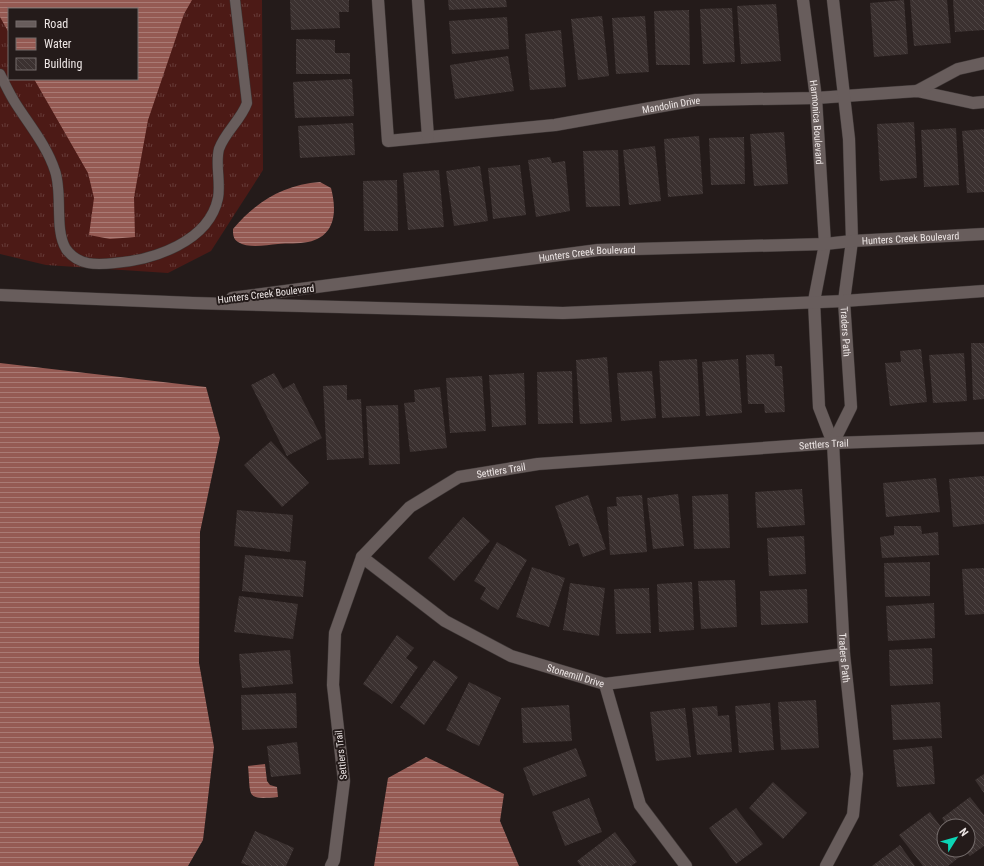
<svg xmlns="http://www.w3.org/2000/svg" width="984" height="866" font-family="'Roboto Condensed',sans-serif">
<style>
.grass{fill:url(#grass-tufts);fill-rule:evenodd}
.water{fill:url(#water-rules)}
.building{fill:url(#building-back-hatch)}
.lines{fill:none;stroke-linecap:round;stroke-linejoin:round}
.lane-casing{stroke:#3e3736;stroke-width:11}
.street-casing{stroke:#3e3736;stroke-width:13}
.secondary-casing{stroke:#3e3736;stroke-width:13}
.lane{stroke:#685d5c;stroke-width:10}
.street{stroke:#685d5c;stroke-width:12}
.secondary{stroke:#685d5c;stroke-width:12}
.labels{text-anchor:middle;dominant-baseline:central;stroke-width:4;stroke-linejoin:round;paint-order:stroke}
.street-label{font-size:10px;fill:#ede6e5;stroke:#241b1a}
</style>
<defs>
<pattern id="grass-tufts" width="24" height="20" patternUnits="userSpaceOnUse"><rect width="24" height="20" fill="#4c1a16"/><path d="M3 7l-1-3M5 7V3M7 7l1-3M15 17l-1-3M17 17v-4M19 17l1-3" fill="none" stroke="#663b38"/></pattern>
<pattern id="water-rules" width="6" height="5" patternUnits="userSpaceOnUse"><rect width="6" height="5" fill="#955a53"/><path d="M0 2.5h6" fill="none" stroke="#a97a74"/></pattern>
<pattern id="building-back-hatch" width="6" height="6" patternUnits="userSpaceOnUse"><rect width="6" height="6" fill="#3b3130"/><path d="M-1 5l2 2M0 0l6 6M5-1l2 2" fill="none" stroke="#4e4544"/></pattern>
</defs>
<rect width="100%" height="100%" fill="#241b1a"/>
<path class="grass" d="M 0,0 L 262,0 L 263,170 L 211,251 L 168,273 L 46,265 L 0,254 ZM 9,9 L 137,9 L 137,79 L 9,79 Z"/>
<path class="water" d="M 0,0 L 192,0 L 184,14 L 148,120 L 134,197 L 135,237 L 110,239 L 89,235 L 94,198 L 88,173 L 34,79 L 137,79 L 137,9 L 9,9 L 9,33 L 0,17 Z
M 320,182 L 331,188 C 337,211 336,236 308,242 C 299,244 287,243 278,244 C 266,245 249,249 238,242 C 233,239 233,234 233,229 C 257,201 283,185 320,182 Z
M 0,363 L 206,387 L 220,438 L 200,532 L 199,663 L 214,747 L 203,840 L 188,866 L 0,866 Z
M 426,757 L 504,794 L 500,821 L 519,866 L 374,866 L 388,778 Z
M 265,764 L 267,781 L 270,785 L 277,787 L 278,797 C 245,800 251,797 248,766 Z"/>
<path class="building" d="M 290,0 L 349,0 L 349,12 L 339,12 L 340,28 L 291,30 Z
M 448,0 L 506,0 L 507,7 L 449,10 Z
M 904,0 L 908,54 L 874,57 L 870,3 Z
M 910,0 L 947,0 L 951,43 L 914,46 Z
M 953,0 L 984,0 L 984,30 L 955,32 Z
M 776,4 L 781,61 L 741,64 L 737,6 Z
M 732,8 L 735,62 L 703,64 L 700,9 Z
M 689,10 L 690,65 L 656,65 L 654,11 Z
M 602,16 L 609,76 L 578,80 L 571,19 Z
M 645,16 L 649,72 L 616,74 L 612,18 Z
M 507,17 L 509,49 L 452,54 L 449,21 Z
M 561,30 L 566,87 L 530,90 L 525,34 Z
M 296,39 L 335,40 L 335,53 L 350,53 L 350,74 L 296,74 Z
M 508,56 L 514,91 L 455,99 L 450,65 Z
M 352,79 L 354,116 L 295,118 L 293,82 Z
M 914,122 L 917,178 L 880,181 L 877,124 Z
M 353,123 L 355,155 L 300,158 L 298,126 Z
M 956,128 L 959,185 L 924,187 L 921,130 Z
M 984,129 L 984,192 L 967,193 L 962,131 Z
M 784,132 L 788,184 L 754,186 L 750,134 Z
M 699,136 L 703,194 L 668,197 L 664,139 Z
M 744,137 L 745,184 L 711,185 L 709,138 Z
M 655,146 L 661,201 L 629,205 L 623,150 Z
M 618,150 L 620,206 L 586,207 L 583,151 Z
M 550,157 L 552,163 L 565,161 L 570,211 L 536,217 L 528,160 Z
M 520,165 L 526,215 L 493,219 L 488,168 Z
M 480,166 L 488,221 L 454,226 L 446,171 Z
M 439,170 L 444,227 L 408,230 L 403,173 Z
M 397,180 L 398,231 L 364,231 L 363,181 Z
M 971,343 L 984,343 L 984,399 L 973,400 Z
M 921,349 L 927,402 L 890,406 L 885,363 L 901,362 L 900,351 Z
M 964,353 L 967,401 L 933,403 L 929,355 Z
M 774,354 L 775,366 L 782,366 L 785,412 L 765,413 L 764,404 L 748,404 L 746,355 Z
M 607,357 L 612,422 L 580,424 L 576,360 Z
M 697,359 L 700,416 L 662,418 L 659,361 Z
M 738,359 L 742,413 L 706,416 L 702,362 Z
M 572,371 L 573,423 L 538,424 L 537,372 Z
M 652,371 L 656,418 L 621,421 L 617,373 Z
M 274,373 L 283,389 L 294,383 L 322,438 L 287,456 L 251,385 Z
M 524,373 L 526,425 L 492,427 L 489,375 Z
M 482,376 L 486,431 L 450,433 L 446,378 Z
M 347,385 L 347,400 L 361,399 L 364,458 L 327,460 L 323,386 Z
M 440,387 L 447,448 L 410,452 L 404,403 L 415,402 L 414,390 Z
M 398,405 L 400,464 L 369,465 L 366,406 Z
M 271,441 L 309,483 L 282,507 L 244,465 Z
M 984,476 L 984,524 L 953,527 L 949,479 Z
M 936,478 L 940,512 L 886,517 L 883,483 Z
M 802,489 L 805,525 L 757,528 L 755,492 Z
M 678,494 L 684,546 L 653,549 L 647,498 Z
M 728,494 L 730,548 L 694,549 L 692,496 Z
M 588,495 L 606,549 L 583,557 L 578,543 L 569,546 L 555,506 Z
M 642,495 L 647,552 L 610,555 L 607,507 L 617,506 L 616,497 Z
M 237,510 L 293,515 L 290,552 L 234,546 Z
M 463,517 L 490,541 L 454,581 L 428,558 Z
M 894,526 L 921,526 L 922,534 L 938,532 L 939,555 L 882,558 L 880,537 L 894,535 Z
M 804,536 L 806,574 L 769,576 L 767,538 Z
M 497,542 L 527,560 L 498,610 L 480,599 L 486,588 L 474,581 Z
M 245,555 L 306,561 L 303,597 L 242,591 Z
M 930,562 L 930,596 L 885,597 L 884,563 Z
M 532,567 L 565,578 L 549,627 L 516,617 Z
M 984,568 L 984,614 L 965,615 L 962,569 Z
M 735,580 L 737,627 L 701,629 L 698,581 Z
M 692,582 L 694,630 L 659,632 L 657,584 Z
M 570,583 L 605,588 L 599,636 L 563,630 Z
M 649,588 L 651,633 L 616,634 L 614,589 Z
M 807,589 L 808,623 L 761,625 L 760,591 Z
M 239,596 L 298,604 L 293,639 L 234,632 Z
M 934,603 L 935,638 L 888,641 L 886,606 Z
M 397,635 L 414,648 L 406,658 L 418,667 L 392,704 L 363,684 Z
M 932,648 L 933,684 L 890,686 L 889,650 Z
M 290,650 L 293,684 L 242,688 L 239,654 Z
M 434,660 L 458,677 L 424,725 L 400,707 Z
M 469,682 L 501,698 L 479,746 L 446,730 Z
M 296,693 L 297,728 L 242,730 L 241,695 Z
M 816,700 L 819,748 L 781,750 L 778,702 Z
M 940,702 L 942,738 L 893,740 L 891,705 Z
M 770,703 L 774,750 L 739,753 L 735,706 Z
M 569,705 L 572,741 L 523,743 L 521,708 Z
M 717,706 L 718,716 L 729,715 L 732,752 L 697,755 L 692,708 Z
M 685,708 L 691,757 L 656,761 L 650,712 Z
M 297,742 L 301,774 L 271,777 L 267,746 Z
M 932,746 L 935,784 L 897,787 L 893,750 Z
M 576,748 L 587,776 L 533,796 L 523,768 Z
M 984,774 L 984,793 L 975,780 Z
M 773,782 L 807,813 L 783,839 L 749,808 Z
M 970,797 L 984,815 L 984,846 L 970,856 L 965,850 L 968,850 L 968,826 L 947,826 L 942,818 Z
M 589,798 L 602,832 L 565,846 L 552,812 Z
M 736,808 L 763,844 L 736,864 L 709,828 Z
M 930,812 L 944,831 L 944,850 L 959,850 L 962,855 L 948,866 L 923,866 L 899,835 Z
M 255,831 L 294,848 L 286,866 L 250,866 L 241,863 Z
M 615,832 L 637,862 L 631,866 L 581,866 L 577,861 Z
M 900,845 L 915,866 L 872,866 Z"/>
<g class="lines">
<g class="lane-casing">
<path id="lane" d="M 0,74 C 5,84 10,95 16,104 C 30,126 47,146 55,171 C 63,194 54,229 66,249 C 78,266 97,265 115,263 C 153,260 209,242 218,198 C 221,182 215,164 219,149 C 225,132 241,120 247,103 L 235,0"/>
</g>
<g class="street-casing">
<g id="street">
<path id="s1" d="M 378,0 L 388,141 L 555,125 L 696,100 L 816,98 L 917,91 L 973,103 L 984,102"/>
<path d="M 418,0 L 428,137"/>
<path id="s2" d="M 803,0 L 816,98 L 825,244 L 814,301 L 819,407 L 833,443 L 844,654 L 857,774 L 853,815 L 826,866"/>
<path id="s3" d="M 833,0 L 849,139 L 852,241 L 844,301 L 851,407 L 833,443"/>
<path d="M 917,91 L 958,69 L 984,63"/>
<path id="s4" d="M 362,557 L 445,621 L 511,656 L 605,684 L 844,654"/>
<path d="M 605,684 L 640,805 L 686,866"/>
<path id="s5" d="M 331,866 L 334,860 L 344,781 L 333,685 L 335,633 L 362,557 L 410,507 L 459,477 L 538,464 L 833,443 L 984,438"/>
</g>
</g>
<g class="secondary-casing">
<g id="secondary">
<path d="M 0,295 L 193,303 L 563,313 L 844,301 L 984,291"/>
<path id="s6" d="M 232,298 L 598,250 L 825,244 L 852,241 L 984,234"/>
</g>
</g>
<use href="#lane" class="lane"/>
<use href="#street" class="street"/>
<use href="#secondary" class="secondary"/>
</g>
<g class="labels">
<g class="street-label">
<text stroke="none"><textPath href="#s1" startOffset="427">Mandolin Drive</textPath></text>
<text stroke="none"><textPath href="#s2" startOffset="123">Harmonica Boulevard</textPath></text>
<text stroke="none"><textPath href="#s6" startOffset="682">Hunters Creek Boulevard</textPath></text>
<text stroke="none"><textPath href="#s6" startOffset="358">Hunters Creek Boulevard</textPath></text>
<text transform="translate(266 294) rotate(-7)">Hunters Creek Boulevard</text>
<text stroke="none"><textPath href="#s3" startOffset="333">Traders Path</textPath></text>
<text stroke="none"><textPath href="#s5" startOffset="809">Settlers Trail</textPath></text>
<text stroke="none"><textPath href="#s5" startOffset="485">Settlers Trail</textPath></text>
<text stroke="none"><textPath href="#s2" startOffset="663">Traders Path</textPath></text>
<text stroke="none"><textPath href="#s4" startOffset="247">Stonemill Drive</textPath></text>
<text transform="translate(341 755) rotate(-96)">Settlers Trail</text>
</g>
</g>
<rect x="8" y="8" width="130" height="72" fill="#241b1a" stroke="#746c6b"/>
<rect x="16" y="21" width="20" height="6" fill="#685d5c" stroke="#746c6b"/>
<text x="44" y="28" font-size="12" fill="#ede6e5">Road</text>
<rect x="16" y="38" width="20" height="12" fill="url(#water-rules)" stroke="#746c6b"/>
<text x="44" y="48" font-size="12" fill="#ede6e5">Water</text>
<rect x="16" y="58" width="20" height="12" fill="url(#building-back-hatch)" stroke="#746c6b"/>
<text x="44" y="68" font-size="12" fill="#ede6e5">Building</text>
<g transform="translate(956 838) rotate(53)"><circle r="19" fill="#241b1a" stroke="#746c6b"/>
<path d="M0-3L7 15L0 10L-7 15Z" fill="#0cd5b5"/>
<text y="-6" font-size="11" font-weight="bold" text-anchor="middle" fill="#ede6e5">N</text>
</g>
</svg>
